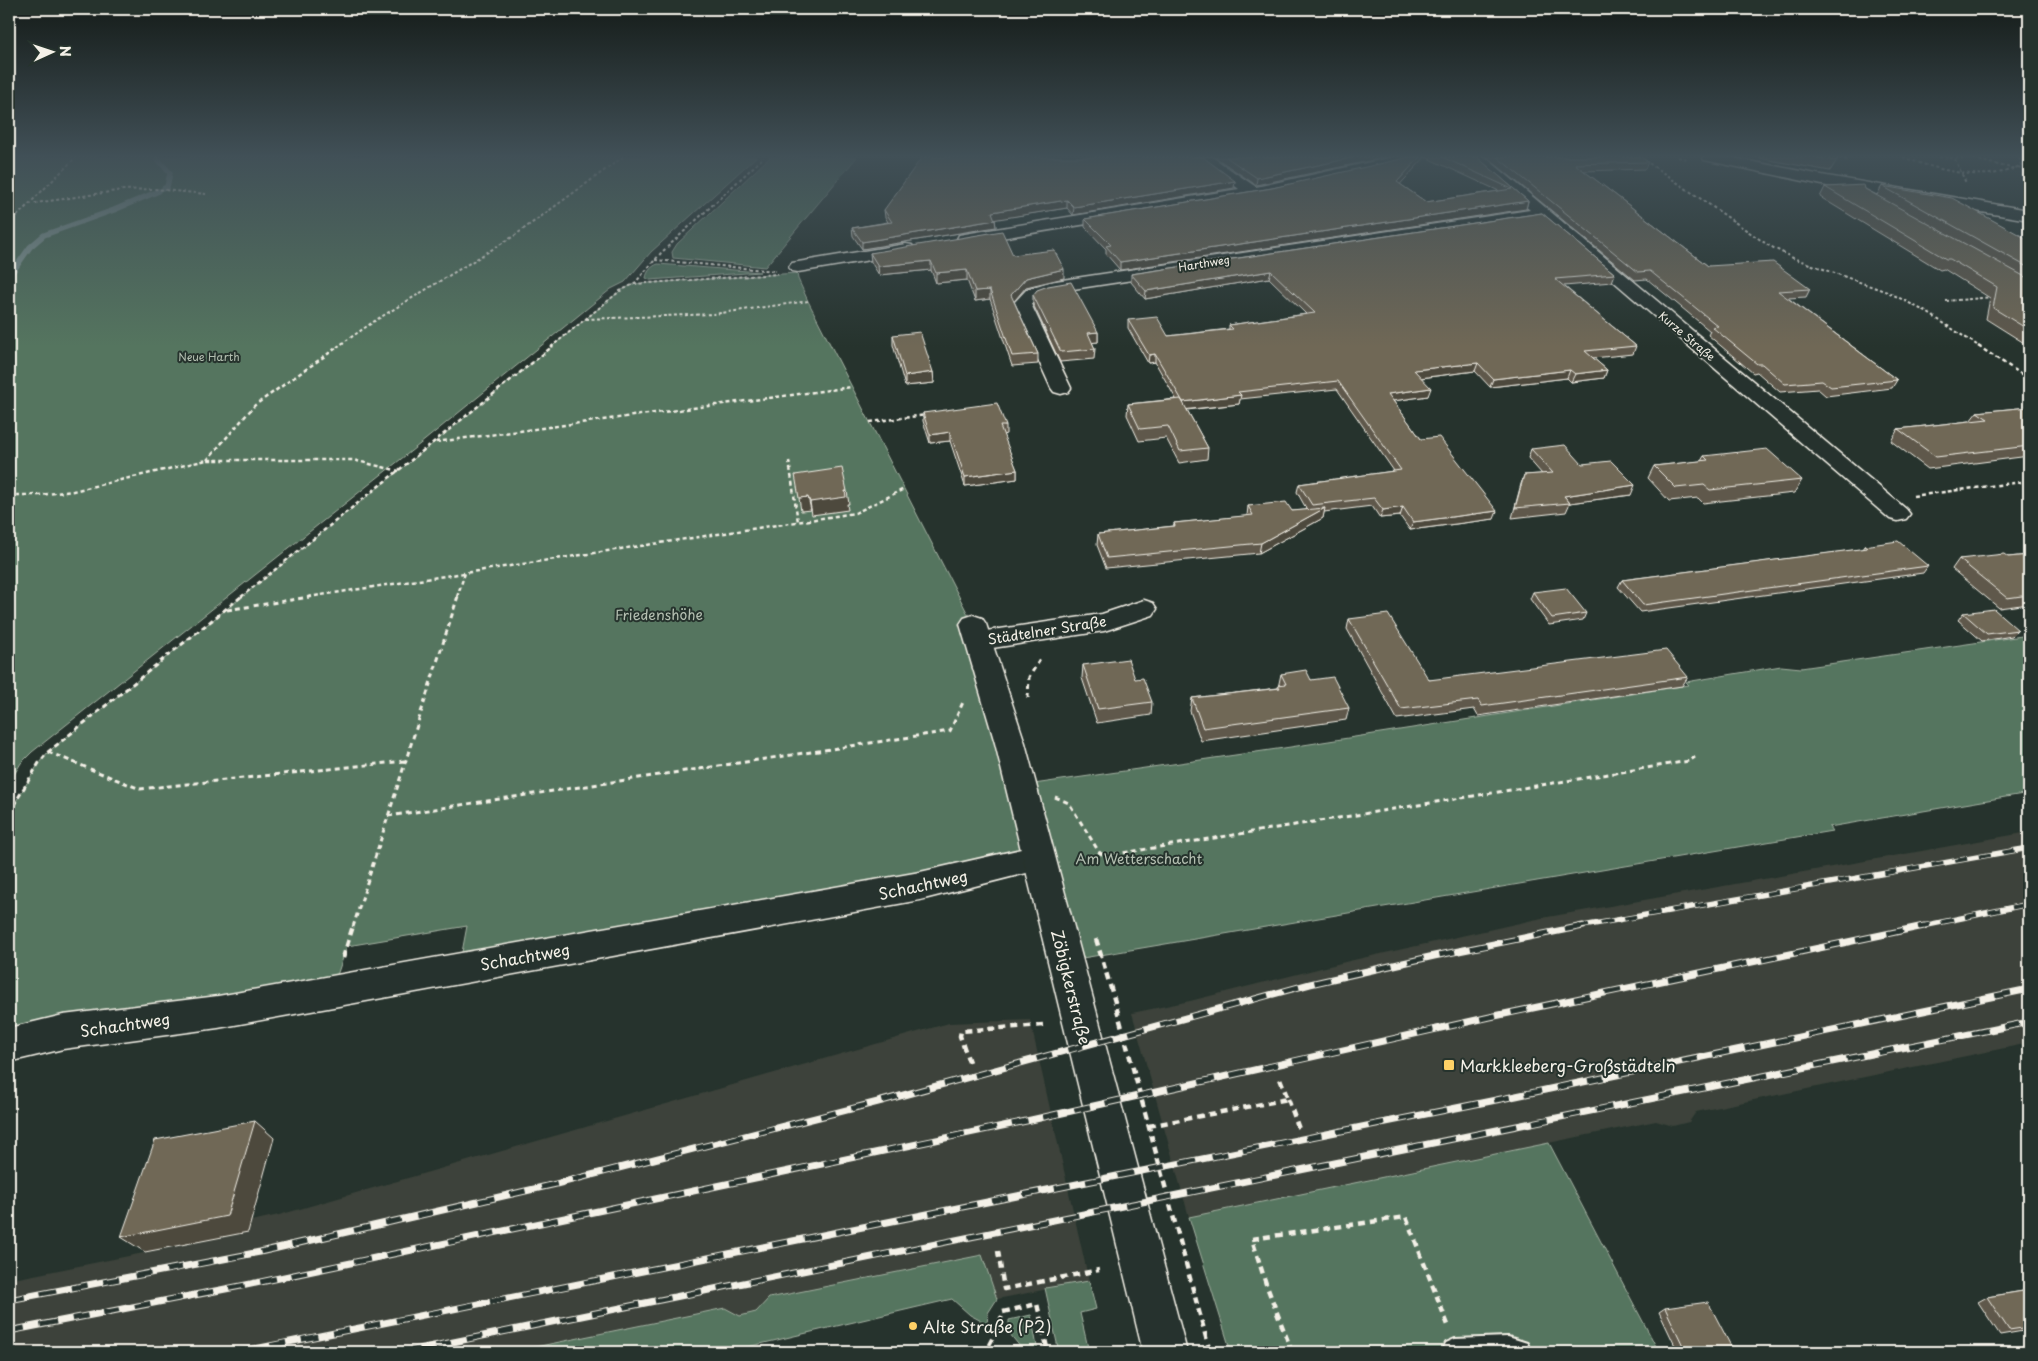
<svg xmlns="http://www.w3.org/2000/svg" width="2038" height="1361" font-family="'Playpen Sans',sans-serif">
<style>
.built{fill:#3c433a}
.green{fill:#55745e;stroke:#a4b2a3}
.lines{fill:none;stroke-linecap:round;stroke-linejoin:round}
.stream{stroke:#8a9f9b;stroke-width:5.5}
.service-casing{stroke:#f4f1e8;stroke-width:4}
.minor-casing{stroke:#f4f1e8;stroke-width:3}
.tertiary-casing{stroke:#f4f1e8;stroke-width:3}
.secondary-casing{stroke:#f4f1e8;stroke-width:3}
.path-far3{stroke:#f4f1e8;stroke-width:2;stroke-dasharray:3 2.5;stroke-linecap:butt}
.path-far2{stroke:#f4f1e8;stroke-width:2.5;stroke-dasharray:4 3;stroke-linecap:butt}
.path-far1{stroke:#f4f1e8;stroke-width:3;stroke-dasharray:5 4;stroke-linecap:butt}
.path{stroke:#f4f1e8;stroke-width:4.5;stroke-dasharray:7 5;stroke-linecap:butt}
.service{fill:#26332d;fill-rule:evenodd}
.minor{fill:#26332d;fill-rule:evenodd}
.tertiary{fill:#26332d;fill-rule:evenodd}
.secondary{fill:#26332d;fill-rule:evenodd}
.rail-far1-casing{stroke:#f4f1e8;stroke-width:5.5}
.rail-casing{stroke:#f4f1e8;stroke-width:7}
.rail-far1{stroke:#26332d;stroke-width:4;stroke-dasharray:12;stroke-linecap:butt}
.rail{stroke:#26332d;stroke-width:5;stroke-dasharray:16;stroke-linecap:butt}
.wall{fill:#5f594b;stroke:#f4f1e8;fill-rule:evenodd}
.shaded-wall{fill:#4e493d;stroke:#f4f1e8}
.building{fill:#6f6857;stroke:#f4f1e8}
.poi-dot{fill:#ffd166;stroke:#26332d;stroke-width:2}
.labels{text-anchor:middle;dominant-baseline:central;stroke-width:4;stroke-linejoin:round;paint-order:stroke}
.far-street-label{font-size:11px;fill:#f4f1e8;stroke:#26332d}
.far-park-label{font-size:11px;fill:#b4bfb1;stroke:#26332d}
.park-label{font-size:14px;fill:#b4bfb1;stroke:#26332d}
.street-label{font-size:14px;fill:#f4f1e8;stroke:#26332d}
.near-street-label{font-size:16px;fill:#f4f1e8;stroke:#26332d}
.near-poi-label{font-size:16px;fill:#f4f1e8;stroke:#26332d;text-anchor:start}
</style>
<rect width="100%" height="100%" fill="#26332d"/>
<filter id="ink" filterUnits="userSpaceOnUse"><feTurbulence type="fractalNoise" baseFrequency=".02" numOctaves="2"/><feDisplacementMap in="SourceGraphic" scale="10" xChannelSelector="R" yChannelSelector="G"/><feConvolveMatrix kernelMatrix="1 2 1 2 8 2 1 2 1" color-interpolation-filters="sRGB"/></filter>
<g filter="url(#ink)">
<path class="built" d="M 2029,832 L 2029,1043 L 1696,1112 L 1689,1122 L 1673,1126 L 1656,1121 L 1189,1217 L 1132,1013 L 1190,1001 L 1349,961 L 1542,918 Z
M 1030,1020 L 1089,1281 L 997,1299 L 982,1255 L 769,1298 L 756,1312 L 740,1316 L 725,1308 L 511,1352 L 9,1352 L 9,1280 L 248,1232 L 251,1221 L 279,1215 L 949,1023 Z"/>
<path class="green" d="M 9,157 L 756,157 L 651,252 L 625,282 L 611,289 L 425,440 L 32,752 L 21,763 L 9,783 Z
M 770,157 L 857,157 L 765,267 L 673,258 L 672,252 L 677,244 Z
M 658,264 L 760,272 L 650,280 L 646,278 C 647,271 652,266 658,264 Z
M 797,273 L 798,279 L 808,301 L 973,624 L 1020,786 L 1284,748 L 1682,686 L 1689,685 L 1686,682 L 1781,666 L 1801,668 L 2029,635 L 2029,793 L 1829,827 L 1832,831 L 1065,961 L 1039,859 L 459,968 L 467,926 L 347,946 L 332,990 L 63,1032 L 9,1045 L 9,813 L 39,763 L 48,752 L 435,442 L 620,291 L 634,284 Z
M 1549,1143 L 1659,1352 L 1231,1352 L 1189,1217 Z
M 982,1255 L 997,1299 L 988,1313 L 987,1324 L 970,1315 L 952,1299 L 726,1352 L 511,1352 L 725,1308 L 740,1316 L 756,1312 L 769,1298 Z
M 1089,1281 L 1096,1309 L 1080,1313 L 1089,1352 L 1059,1352 L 1045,1288 Z
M 1031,1315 L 1038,1352 L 1023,1352 L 1022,1349 L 1009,1333 L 1009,1320 Z"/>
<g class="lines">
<path class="stream" d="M 156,157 L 170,173 L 167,187 L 164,188
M 9,277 L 30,247 L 44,235 L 114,210 L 159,191"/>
<g class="service-casing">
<path id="service" d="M 1508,1337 L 1527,1343 L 1531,1352 L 1442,1352 L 1446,1343 L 1455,1339 Z"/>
</g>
<g class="minor-casing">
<path id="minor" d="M 1196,157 L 1212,157 L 1256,187 L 1394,157 L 1418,157 L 1416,160 L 1411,161 L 1270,194 L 965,244 L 959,243 L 957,239 L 959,235 L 965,234 L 1239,189 Z
M 1470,157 L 1485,157 L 1906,509 L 1910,514 L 1906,519 L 1898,521 L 1890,519 L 1540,218 L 1047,293 L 1036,298 L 1031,304 L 1071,388 L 1068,392 L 1061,394 L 1054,392 L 1051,388 L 1013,304 L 1027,289 L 1049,282 L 1530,210 Z
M 1702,157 L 1728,157 L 1827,176 L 2029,210 L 2029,220 L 1827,186 L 1709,161 L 1704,160 Z
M 906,244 L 912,245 L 914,249 L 912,253 L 798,272 L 792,271 L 789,267 L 792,263 Z
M 1039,845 L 1050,849 L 1055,858 L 1050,867 L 920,900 L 218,1028 L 63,1049 L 9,1062 L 9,1028 L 63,1015 L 218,996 L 920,872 Z"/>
</g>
<g class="tertiary-casing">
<path id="tertiary" d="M 1144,600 L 1153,603 L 1157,609 L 1153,615 L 1104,631 L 979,650 L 970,647 L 966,641 L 970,635 L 979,632 L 1102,614 Z"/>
</g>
<g class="secondary-casing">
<path id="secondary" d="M 973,615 L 982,618 L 986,624 L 1025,743 L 1187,1352 L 1143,1352 L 995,743 L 960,624 L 964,618 Z"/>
</g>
<path class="path-far3" d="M 1640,157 L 1768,245 L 1793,258 L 1890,293 L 1928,313 L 1980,347
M 1678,157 L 1687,159
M 1903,157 C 1937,170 1987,184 2021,165 L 2019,157
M 1939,157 L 1974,159 L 1976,157
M 1839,158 L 1848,160 L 1850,157
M 1955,159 L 1966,183
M 1974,159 L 2015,169
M 2018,167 L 2029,170
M 29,204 L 123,190 L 154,189 L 206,194
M 9,224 L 76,157
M 655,260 L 776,271
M 634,284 L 778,274
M 1946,301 L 1994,297
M 586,319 L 714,314 L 809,301
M 337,347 L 376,320 L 514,236 L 623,157
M 551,347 L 620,291 L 634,284 L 661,253 L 764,157"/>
<path class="path-far2" d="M 1978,346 L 2029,379
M 870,422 L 926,415
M 436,442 L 852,387
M 207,460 L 255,405 L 339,346
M 789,461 L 798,522
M 9,495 L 39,495 L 73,491 L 207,460 L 353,460 L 399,471
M 1913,496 L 2029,481
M 241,597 L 553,346
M 308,597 L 855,513 L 904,489
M 457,597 L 465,573"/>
<path class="path-far1" d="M 227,610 L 316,596
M 1028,698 L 1029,677 L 1041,658
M 48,752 L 140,789 L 405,761
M 1055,797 L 1069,803 L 1099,852 L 1104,856 L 1689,761 L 1695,757
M 9,813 L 39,763 L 48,752 L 242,596
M 388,816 L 950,731 L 964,700
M 353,927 L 458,596"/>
<path class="path" d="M 1096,939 L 1115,1002 L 1210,1352
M 343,958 L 353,926
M 969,1062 L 960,1036 L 961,1031 L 1043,1025
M 1288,1099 L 1299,1129
M 1149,1126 L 1288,1099 L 1279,1076
M 998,1251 L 1004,1289 L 1099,1270
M 989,1345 L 998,1328 L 1003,1312 L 1037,1304 L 1048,1352
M 1292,1352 L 1266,1284 L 1252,1239 L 1406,1217 L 1448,1325"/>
<use href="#service" class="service"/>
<use href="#minor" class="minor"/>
<use href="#tertiary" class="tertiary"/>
<use href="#secondary" class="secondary"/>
<g class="rail-far1-casing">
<path id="rail-far1" d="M 1577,927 L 2029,848
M 1918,927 L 2029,904"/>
</g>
<g class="rail-casing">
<path id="rail" d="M 9,1300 L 260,1252 L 556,1184 L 878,1102 L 1310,984 L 1434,956 L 1583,926
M 9,1331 L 246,1285 L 1031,1120 L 1490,1017 L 1924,926
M 239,1352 L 1516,1096 L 2029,989
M 404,1352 L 2029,1022"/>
</g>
<use href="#rail-far1" class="rail-far1"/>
<use href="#rail" class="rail"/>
</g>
<path class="wall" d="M 1215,157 L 1387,157 L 1256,185 Z
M 1425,157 L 1477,157 L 1528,201 L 1526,209 L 1120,270 L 1106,254 L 1106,249 L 1085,227 L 1085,219 L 1272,188 ZM 1425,157 L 1499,191 L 1426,202 L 1400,184 Z
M 1487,157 L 1641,157 L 1648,162 L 1645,169 L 1584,171 L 1708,266 L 1810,289 L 1806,297 L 1788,298 L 1897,380 L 1892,388 L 1826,396 L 1818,389 L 1780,392 L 1757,372 L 1753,373 L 1708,335 L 1710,331 L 1647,279 L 1635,280 Z
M 1753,157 L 1839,157 L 1830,171 Z
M 1235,181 L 1234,188 L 1073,215 L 1067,208 L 995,219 L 996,227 L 862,249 L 853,236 L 852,228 L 888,222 L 885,217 L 884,210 Z
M 1882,186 L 2029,240 L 2029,346 L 1986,319 L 1990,298 L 1944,269 L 1940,270 L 1820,197 L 1825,187 L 1865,189 L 1877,195 Z
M 1542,213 L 1615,274 L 1612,282 L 1564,286 L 1636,346 L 1633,354 L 1593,358 L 1607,370 L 1604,378 L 1571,382 L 1567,378 L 1490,387 L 1475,371 L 1421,378 L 1428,396 L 1393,401 L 1421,439 L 1494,519 L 1410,530 L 1400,516 L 1380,518 L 1372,506 L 1324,512 L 1323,518 L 1259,553 L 1106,568 L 1097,545 L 1098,534 L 1174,526 L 1174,523 L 1247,516 L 1248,506 L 1292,511 L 1307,510 L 1297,492 L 1299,484 L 1394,471 L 1337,389 L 1240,399 L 1239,404 L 1187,410 L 1208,448 L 1207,459 L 1179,463 L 1166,438 L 1139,441 L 1127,415 L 1128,404 L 1176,399 L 1155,362 L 1148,363 L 1128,328 L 1128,320 L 1168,336 L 1229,329 L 1229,325 L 1306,314 L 1269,278 L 1145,299 L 1131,282 L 1131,274 Z
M 870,253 L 1013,255 L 1064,278 L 1026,287 L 1014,301 L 1038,354 L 1038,364 L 1012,366 L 990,299 L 975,301 L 967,280 L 936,283 L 931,270 L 879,275 L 871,262 Z
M 1033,295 L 1098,332 L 1098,342 L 1092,342 L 1095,349 L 1094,359 L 1060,362 L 1033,304 Z
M 893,335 L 933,372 L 934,383 L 905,386 L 893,345 Z
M 2029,407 L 2029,456 L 1928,469 L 1891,441 L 1898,429 L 1970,421 L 1977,412 Z
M 923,413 L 1006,426 L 1006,434 L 1003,435 L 1017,470 L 1017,479 L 965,486 L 950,441 L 930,443 L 923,421 Z
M 1531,449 L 1582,464 L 1631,495 L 1570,503 L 1566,512 L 1512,518 L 1521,484 L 1524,475 L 1542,474 L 1528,458 Z
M 1704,456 L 1802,480 L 1794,493 L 1703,503 L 1698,498 L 1669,501 L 1648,478 L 1654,466 L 1701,461 Z
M 1864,546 L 1928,566 L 1923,573 L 1640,612 L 1618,587 L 1622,580 L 1862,549 Z
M 2029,555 L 2029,604 L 1999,608 L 1952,569 L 1959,559 L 2008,557 Z
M 1533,592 L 1586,613 L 1583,620 L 1549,625 L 1530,599 Z
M 1963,613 L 2018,630 L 2012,636 L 1982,641 L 1958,620 Z
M 1349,619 L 1429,680 L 1688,677 L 1682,686 L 1478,716 L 1474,709 L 1397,719 L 1347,629 Z
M 1083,665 L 1135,679 L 1152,702 L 1151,715 L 1097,723 L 1082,678 Z
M 1281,674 L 1311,680 L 1349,708 L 1346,720 L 1201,741 L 1190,711 L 1192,698 L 1278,688 Z
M 2029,1290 L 2029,1330 L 2000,1335 L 1978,1302 L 1987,1297 Z
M 1665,1308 L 1732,1348 L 1726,1352 L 1678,1352 L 1659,1312 Z"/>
<path class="shaded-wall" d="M 1356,157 L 1387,157 L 1256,185 L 1257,178 Z
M 1420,157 L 1425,157 L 1395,190 L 1397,182 Z
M 1235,181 L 1234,188 L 1073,215 L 1074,207 Z
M 1067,200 L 1067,208 L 992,220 L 992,212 Z
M 1528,201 L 1526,209 L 1120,270 L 1120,262 Z
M 995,220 L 996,227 L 862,249 L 862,242 Z
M 931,261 L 931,270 L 879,275 L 878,266 Z
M 1064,269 L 1064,278 L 1026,287 L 1011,305 L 1011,295 L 1026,278 Z
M 967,270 L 967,280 L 936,283 L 936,273 Z
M 1271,271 L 1269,278 L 1145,299 L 1146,291 Z
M 990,290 L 990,299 L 975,301 L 975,291 Z
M 1098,332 L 1098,342 L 1088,343 L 1088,333 Z
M 1155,354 L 1155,362 L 1148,363 L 1149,355 Z
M 1478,363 L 1475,371 L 1412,379 L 1414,370 Z
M 1570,370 L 1567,378 L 1490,387 L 1493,379 Z
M 1607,370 L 1604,378 L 1571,382 L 1575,374 Z
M 933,372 L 934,383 L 905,386 L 905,376 Z
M 1431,388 L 1428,396 L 1386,402 L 1388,394 Z
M 1241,395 L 1239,404 L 1182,410 L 1183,402 Z
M 950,432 L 950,441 L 930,443 L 930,435 Z
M 1017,470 L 1017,479 L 965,486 L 965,477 Z
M 1635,485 L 1631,495 L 1570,503 L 1564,496 Z
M 847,491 L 849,504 L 847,504 L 848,510 L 812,515 L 810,502 Z
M 808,497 L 811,510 L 801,511 L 799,498 Z
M 1403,507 L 1400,516 L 1380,518 L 1383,510 Z
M 1325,508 L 1323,518 L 1259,553 L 1261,543 Z
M 1497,511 L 1494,519 L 1410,530 L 1413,522 Z
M 255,1121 L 274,1138 L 248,1232 L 145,1252 L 121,1237 Z
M 9,1189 L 13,1192 L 9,1200 Z"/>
<path class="building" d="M 922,157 L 1203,157 L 1235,181 L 1074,207 L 1067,200 L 992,212 L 995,220 L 862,242 L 852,228 L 892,222 L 884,210 Z
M 1226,157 L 1356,157 L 1257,178 Z
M 1410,157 L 1420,157 L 1397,182 L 1426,202 L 1512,189 L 1442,157 L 1477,157 L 1528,201 L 1120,262 L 1106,246 L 1111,245 L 1085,219 L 1272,188 Z
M 1497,157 L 1641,157 L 1648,162 L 1575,164 L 1708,266 L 1773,262 L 1810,289 L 1778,291 L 1897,380 L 1831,387 L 1822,381 L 1785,384 L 1762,364 L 1757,364 L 1712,327 L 1718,326 L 1650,271 L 1638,272 Z
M 1813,157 L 1838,157 L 1835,161 Z
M 1864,185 L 1865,189 L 2029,279 L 2029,330 L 1993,308 L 1997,287 L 1950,259 L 1946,259 L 1825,187 Z
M 1882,186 L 1952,198 L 2029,240 L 2029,268 Z
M 1542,213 L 1615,274 L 1555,279 L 1636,346 L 1585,351 L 1607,370 L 1575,374 L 1570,370 L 1493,379 L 1478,363 L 1414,370 L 1431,388 L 1388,394 L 1421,439 L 1439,437 L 1497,511 L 1413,522 L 1403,507 L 1383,510 L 1374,498 L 1312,505 L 1299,484 L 1401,470 L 1338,381 L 1238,392 L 1241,395 L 1183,402 L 1155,354 L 1149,355 L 1128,320 L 1157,317 L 1168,336 L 1233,329 L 1229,325 L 1315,313 L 1271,271 L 1146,291 L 1131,274 Z
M 1002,231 L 1013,255 L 1054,250 L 1064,269 L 1026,278 L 1011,295 L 1038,354 L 1012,356 L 990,290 L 975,291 L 967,270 L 936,273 L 931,261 L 878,266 L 870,253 Z
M 1071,282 L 1098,332 L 1088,333 L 1095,349 L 1061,352 L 1033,295 L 1037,290 L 1048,286 Z
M 920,332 L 933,372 L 905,376 L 893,335 Z
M 1181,399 L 1208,448 L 1180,451 L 1168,426 L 1140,429 L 1128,404 Z
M 997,403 L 1006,426 L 1000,426 L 1017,470 L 965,477 L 950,432 L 930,435 L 923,413 Z
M 2029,407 L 2029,446 L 1936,457 L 1898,429 L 1988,419 L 1977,412 Z
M 1565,445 L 1582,464 L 1611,461 L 1635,485 L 1564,496 L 1570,503 L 1515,508 L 1524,475 L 1553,473 L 1531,449 Z
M 1767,449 L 1802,480 L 1710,490 L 1704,485 L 1676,488 L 1654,466 L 1708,460 L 1704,456 Z
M 842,468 L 847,491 L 845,491 L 846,497 L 810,502 L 808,497 L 799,498 L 795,475 Z
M 1286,502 L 1292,511 L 1325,508 L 1261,543 L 1107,558 L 1098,534 L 1175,526 L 1174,523 L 1253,515 L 1248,506 Z
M 1898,541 L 1928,566 L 1643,605 L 1622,580 L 1867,548 L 1864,546 Z
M 2004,554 L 2008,557 L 2029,555 L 2029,595 L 2007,598 L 1959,559 Z
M 1566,588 L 1586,613 L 1552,618 L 1533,592 Z
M 1994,609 L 2018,630 L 1987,634 L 1963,613 Z
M 1388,614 L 1429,680 L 1666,650 L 1688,677 L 1482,706 L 1478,700 L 1401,709 L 1349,619 Z
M 1128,659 L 1135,679 L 1143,678 L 1152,702 L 1098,709 L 1083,665 Z
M 1306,670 L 1311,680 L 1333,677 L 1349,708 L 1203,728 L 1192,698 L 1280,688 L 1278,685 L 1286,684 L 1281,674 Z
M 255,1121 L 227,1216 L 121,1237 L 155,1140 Z
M 2029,1290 L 2029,1327 L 2009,1330 L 1987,1297 Z
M 1708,1302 L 1732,1348 L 1707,1352 L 1686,1352 L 1665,1308 Z"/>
</g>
<linearGradient id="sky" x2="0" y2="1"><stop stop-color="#151c19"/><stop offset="0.45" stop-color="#415057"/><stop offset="1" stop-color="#415057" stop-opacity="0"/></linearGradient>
<rect width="2038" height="347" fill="url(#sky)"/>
<g class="poi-dot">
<rect x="1443" y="1059" width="12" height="12" rx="2.5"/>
<circle cx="913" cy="1326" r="5"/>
</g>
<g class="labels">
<g class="far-street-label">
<text transform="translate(1204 263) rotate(-9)">Harthweg</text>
<text transform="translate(1687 336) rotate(40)">Kurze Straße</text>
</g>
<g class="far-park-label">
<text x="209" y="356">Neue Harth</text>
</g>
<g class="park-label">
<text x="659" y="614">Friedenshöhe</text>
<text x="1139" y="858">Am Wetterschacht</text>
</g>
<g class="street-label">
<text transform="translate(1047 630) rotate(-9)">Städtelner Straße</text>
</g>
<g class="near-street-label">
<text transform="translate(923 884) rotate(-12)">Schachtweg</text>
<text transform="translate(525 956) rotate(-10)">Schachtweg</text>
<text transform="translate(1072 987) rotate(76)">Zöbigkerstraße</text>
<text transform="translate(125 1024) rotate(-8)">Schachtweg</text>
</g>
<g class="near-poi-label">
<text x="1460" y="1065">Markkleeberg-Großstädteln</text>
<text x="923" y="1326">Alte Straße (P2)</text>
</g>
</g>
<rect width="2038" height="1361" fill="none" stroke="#26332d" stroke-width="30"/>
<rect x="15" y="15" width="2008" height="1331" fill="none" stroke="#f4f1e8" stroke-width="2" filter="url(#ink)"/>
<g transform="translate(52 52) rotate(87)" stroke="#26332d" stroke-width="4" paint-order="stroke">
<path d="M0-4L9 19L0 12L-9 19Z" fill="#f4f1e8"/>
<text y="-8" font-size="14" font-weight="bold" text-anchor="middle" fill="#f4f1e8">N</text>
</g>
</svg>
